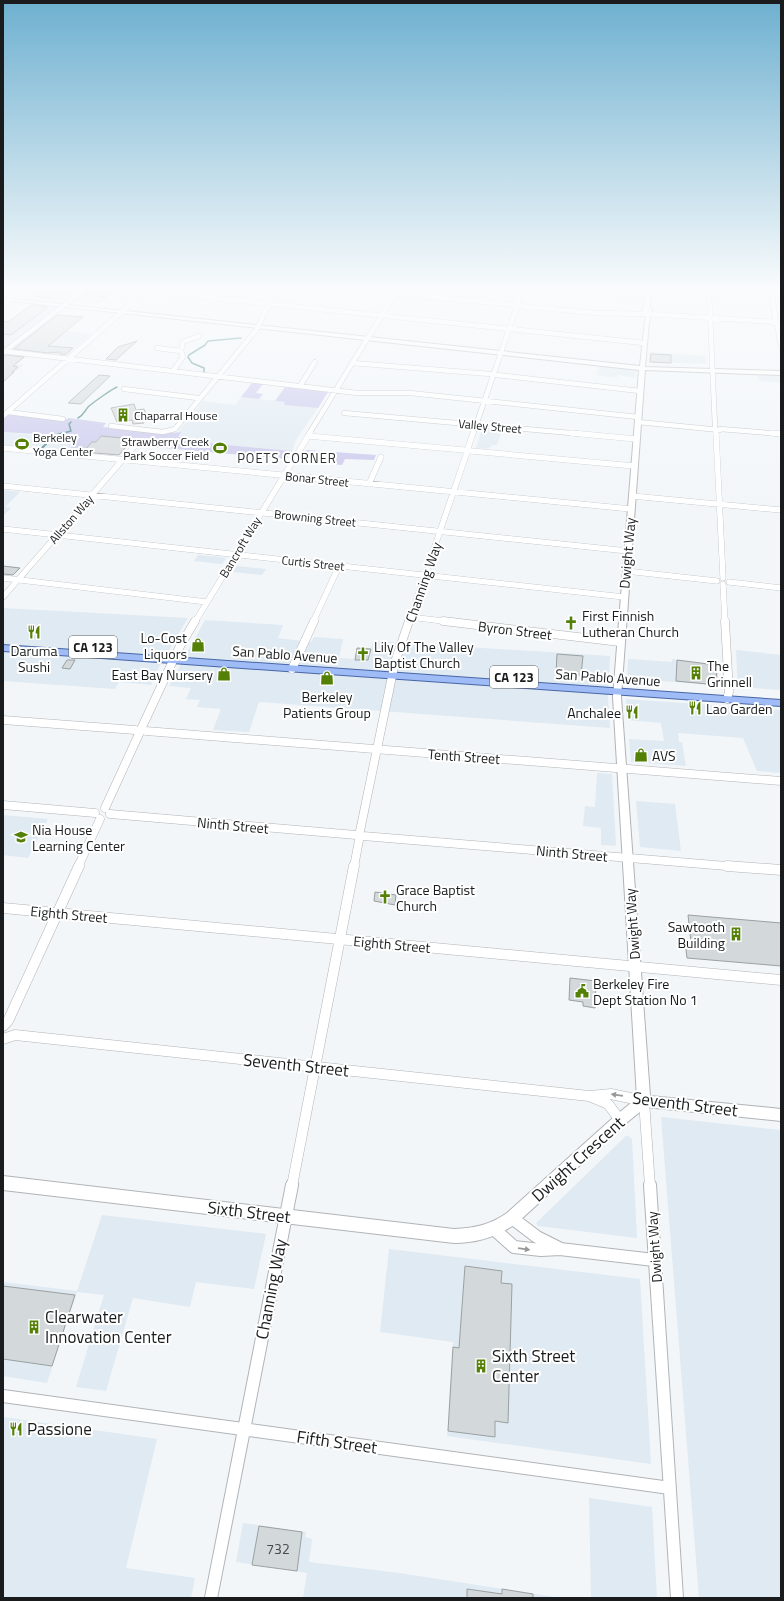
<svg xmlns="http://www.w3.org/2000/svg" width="784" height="1601" font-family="'Titillium Web',sans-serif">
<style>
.built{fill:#e0eaf2}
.green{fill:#c8c7ed}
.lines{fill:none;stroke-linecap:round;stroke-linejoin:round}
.stream-far1{stroke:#448081;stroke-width:1.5}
.stream{stroke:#448081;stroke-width:2}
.building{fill:#d3d8da;stroke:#9ba0a1}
.minor-far4-casing{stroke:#b1b4b7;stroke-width:5.5}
.minor-far3-casing{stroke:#b1b4b7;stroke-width:6}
.minor-far2-casing{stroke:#b1b4b7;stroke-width:9}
.minor-far1-casing{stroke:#b1b4b7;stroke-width:11}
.minor-casing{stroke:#b1b4b7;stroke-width:14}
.tertiary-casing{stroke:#b1b4b7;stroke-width:2}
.secondary-casing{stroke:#b1b4b7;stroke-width:1}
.primary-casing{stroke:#4766a6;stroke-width:2}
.minor-far4{stroke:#fff;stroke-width:4.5}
.minor-far3{stroke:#fff;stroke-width:5.5}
.minor-far2{stroke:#fff;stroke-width:8}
.minor-far1{stroke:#fff;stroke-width:10}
.minor{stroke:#fff;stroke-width:12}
.tertiary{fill:#fff;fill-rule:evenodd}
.secondary{fill:#fff;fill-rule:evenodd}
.primary{fill:#a0bcf6;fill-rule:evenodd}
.oneway{fill:#989899}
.labels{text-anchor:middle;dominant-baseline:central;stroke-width:4;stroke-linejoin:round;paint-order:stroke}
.far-poi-label{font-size:12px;fill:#191b1c;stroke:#fff;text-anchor:start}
.far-street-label{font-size:12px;fill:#191b1c;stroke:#fff}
.far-neighbourhood-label{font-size:13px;letter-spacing:1px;fill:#2b2e30;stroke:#fff}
.shield{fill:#fff;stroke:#5e5f60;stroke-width:1}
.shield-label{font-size:13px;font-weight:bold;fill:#191b1c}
.street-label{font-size:14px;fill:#191b1c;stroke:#fff}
.poi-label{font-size:14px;fill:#191b1c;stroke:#fff;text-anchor:start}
.near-number-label{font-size:14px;fill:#484a4c}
.near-street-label{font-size:17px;fill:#191b1c;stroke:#fff}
.near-poi-label{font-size:17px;fill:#191b1c;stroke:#fff;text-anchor:start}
</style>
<rect width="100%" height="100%" fill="#f2f6f9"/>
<path class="built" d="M 42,290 L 115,290 L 99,303 L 75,301 L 57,315 L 83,317 L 75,324 L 48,322 L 41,328 L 91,334 L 63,359 L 27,356 L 17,364 L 24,365 L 15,372 L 3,371 L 3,321 L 27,323 L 40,313 L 21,311 L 40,298 L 32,296 Z
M 649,352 L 706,356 L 707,364 L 649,362 Z
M 599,366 L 636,370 L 635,378 L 618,375 L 617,378 L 596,375 Z
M 758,374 L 780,376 L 781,383 L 758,381 Z
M 241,397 L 286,402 L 284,405 L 318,408 L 296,440 L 292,451 L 205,443 L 202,439 L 177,437 L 180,432 L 178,432 L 203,401 L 235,405 Z
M 482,428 L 502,430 L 497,445 L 492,445 L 491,447 L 485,449 L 476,448 Z
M 3,432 L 51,437 L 53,435 L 81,437 L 68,451 L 3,445 Z
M 3,490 L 20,492 L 5,507 L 11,508 L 3,516 Z
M 198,555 L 221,557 L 226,558 L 222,564 L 194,561 Z
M 237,566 L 266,569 L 262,575 L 233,572 Z
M 3,608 L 188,618 L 159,667 L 151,685 L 119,682 L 115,689 L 3,681 Z
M 205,620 L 283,625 L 278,638 L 311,642 L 314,637 L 343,639 L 339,658 L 369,660 L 373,641 L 610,656 L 608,697 L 610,728 L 259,702 L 249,732 L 213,730 L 221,709 L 197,707 L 200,700 L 186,699 L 191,688 L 169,686 Z
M 736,650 L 781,655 L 781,690 L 738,687 Z
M 628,659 L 672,662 L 672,659 L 718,665 L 718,685 L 627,679 Z
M 626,699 L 781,710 L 781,773 L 757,771 L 743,738 L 678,733 L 679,742 L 682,742 L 686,766 L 631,762 L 629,739 L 664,741 L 661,723 L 627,720 Z
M 597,773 L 612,774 L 616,846 L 601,845 L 601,828 L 583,826 L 585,806 L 595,807 Z
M 636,801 L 675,804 L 681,851 L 640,847 Z
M 3,815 L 48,819 L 28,858 L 3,855 Z
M 661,1117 L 781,1130 L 781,1598 L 699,1598 Z
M 627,1135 L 632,1139 L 637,1238 L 538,1226 L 536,1223 Z
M 102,1215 L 266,1234 L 254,1289 L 196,1282 L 190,1307 L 133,1298 L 106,1391 L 76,1387 L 104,1295 L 77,1292 L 47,1383 L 3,1376 L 3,1282 L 77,1291 Z
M 389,1249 L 640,1279 L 651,1464 L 447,1436 L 453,1342 L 380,1332 Z
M 3,1417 L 157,1439 L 126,1568 L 195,1578 L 191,1598 L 3,1598 Z
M 589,1498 L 652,1507 L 657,1598 L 591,1598 Z
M 243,1523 L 306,1532 L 305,1537 L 312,1539 L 309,1562 L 399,1573 L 562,1598 L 303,1598 L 307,1573 L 236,1562 Z"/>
<path class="green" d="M 130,310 L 253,324 L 253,325 L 138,313 L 128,311 Z
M 252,383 L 263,384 L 256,393 L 263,394 L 259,399 L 241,397 Z
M 285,387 L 328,392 L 318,408 L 284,405 L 285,402 L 275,401 Z
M 11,413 L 62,421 L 69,418 L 106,423 L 103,427 L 161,434 L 181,432 L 178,437 L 202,439 L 206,443 L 292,451 L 286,459 L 142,446 L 147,441 L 101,436 L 95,442 L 92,442 L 83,452 L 68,451 L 80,437 L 3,432 L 3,418 Z
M 306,450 L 376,455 L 374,460 L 345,459 L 342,465 L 300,461 Z"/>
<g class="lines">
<path class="stream-far1" d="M 204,372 L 204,368 L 192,363 L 188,357 L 189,355 L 205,345 L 208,341 L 241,338
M 36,417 L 45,418
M 78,418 C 84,415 85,410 89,406 C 94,402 112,389 117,387
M 60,434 L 71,431 L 69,424 L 71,422"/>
<path class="stream" d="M 42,448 L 54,436 L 63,433"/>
</g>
<path class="building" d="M 43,290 L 60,290 L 49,298 L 34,296 Z
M 88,290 L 104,290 L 114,291 L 106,297 L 84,294 Z
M 31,305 L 48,307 L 11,335 L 3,334 L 3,321 L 8,322 Z
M 57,315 L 83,317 L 48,346 L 73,348 L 66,354 L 60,354 L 60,352 L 48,353 L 14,349 Z
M 137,341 L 116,360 L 106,359 L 118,347 Z
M 651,354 L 671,355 L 671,363 L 650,362 Z
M 6,355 L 24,357 L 13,366 L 18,367 L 12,372 L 14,372 L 3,382 L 3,357 Z
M 99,375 L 110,376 L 81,404 L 68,403 Z
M 134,404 L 136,410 L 144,409 L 148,418 L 142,419 L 144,423 L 133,424 L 132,420 L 117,422 L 111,408 Z
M 101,436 L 133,439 L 119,455 L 83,452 L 92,442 L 96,442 Z
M 3,566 L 20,568 L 13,575 L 3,574 Z
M 357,648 L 371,649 L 368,660 L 355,660 Z
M 557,654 L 583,656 L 581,675 L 556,673 Z
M 67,660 L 75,660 L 70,669 L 62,668 Z
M 677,660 L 716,665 L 717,685 L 676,681 Z
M 375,892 L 396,895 L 395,905 L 374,901 Z
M 688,915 L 781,923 L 781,966 L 687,958 L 685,942 L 691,943 Z
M 570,978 L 596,981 L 595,1008 L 583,1006 L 583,1002 L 569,1000 Z
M 465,1266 L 502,1271 L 501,1283 L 512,1284 L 508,1423 L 495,1421 L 495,1437 L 448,1431 L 453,1347 L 459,1348 Z
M 3,1286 L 75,1295 L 52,1366 L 3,1359 Z
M 259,1526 L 302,1532 L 297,1571 L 252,1565 Z
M 467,1589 L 502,1594 L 502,1589 L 533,1594 L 533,1598 L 467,1598 Z"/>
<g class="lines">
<g class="minor-far4-casing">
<path id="minor-far4" d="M 357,290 L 515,305
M 578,290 L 648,296
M 709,290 L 715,427
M 771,290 L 776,322
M 146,291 L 644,343
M 517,305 L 523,290
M 3,306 L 11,299 L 10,296 L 17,290
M 519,306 L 595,313 L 645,314
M 649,314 L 776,322 L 780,324 L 773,323
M 777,324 L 781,346
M 157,348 L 181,351
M 3,351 L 357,393 L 410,393 L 638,417
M 352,363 L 490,374
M 173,371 L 183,357 L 181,351 L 183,342 L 199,336
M 494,373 L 517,306
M 497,375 L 640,391
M 300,386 L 315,362
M 124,389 L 198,398
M 8,412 L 63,419
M 344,413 L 582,434
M 3,416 L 147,290
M 638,422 L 720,430
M 111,426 L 163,432 L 175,429 L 257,329 L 276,290
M 720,429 L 781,434
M 716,431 L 716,434
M 309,434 L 397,290
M 473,434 L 493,376"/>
</g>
<g class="minor-far3-casing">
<path id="minor-far3" d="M 571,433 L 636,439
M 716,433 L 723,578
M 772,433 L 781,434
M 308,436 L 464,450
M 3,448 L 631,509
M 468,448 L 473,433
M 471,451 L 634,466
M 369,484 L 381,457
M 3,486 L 628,551
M 632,496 L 781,510
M 3,529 L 624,597
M 626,571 L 717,581
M 3,578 L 207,602
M 729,582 L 781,588
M 723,584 L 725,622
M 3,597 L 139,441
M 410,617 L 451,622
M 195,622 L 310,433
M 313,622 L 339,566
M 409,622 L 467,452"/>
</g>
<g class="minor-far2-casing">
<path id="minor-far2" d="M 443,621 L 620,642
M 725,621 L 729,692 L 727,699
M 292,669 L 314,621
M 3,720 L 135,730
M 142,727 L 179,648 L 195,621
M 146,731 L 781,781
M 3,805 L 95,813
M 105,808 L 139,734
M 110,814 L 356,835
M 360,831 L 395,662 L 409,621
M 363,836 L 739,867
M 78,867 L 100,819
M 354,867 L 359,840"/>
</g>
<g class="minor-far1-casing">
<path id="minor-far1" d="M 727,866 L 781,870
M 3,908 L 781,980
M 3,1026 L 8,1021 L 79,866
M 3,1039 L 15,1035 L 589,1096 L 608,1104 L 620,1120
M 590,1096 L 611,1094 L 644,1101 L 650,1186
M 292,1186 L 354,866"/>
</g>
<g class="minor-casing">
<path id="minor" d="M 650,1185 L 677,1598
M 512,1218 L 537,1237 L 559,1248
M 495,1230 L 514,1247 L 541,1250 L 560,1249 L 654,1260
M 3,1396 L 670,1488
M 211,1598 L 292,1185"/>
</g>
<g class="tertiary-casing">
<path id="tertiary" d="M 647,290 L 651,290 L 650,308 L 652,310 L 649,322 L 645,367 L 781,371 L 781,375 L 645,370 L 621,697 L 650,1096 L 781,1109 L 781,1121 L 646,1107 L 625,1124 L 517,1223 C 497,1237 478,1243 454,1243 L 3,1190 L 3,1176 L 454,1229 C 474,1228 490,1225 507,1213 L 615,1116 L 637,1098 L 613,697 L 639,370 L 3,300 L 3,298 L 640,366 L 646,313 L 642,312 Z"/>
</g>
<g class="secondary-casing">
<path id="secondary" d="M 81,290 L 87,290 L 3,355 L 3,350 Z"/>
</g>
<g class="primary-casing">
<path id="primary" d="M 3,645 L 781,700 L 781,706 L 3,651 Z"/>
</g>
<use href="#minor-far4" class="minor-far4"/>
<use href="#minor-far3" class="minor-far3"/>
<use href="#minor-far2" class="minor-far2"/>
<use href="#minor-far1" class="minor-far1"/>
<use href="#minor" class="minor"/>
<use href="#tertiary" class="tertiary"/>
<use href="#secondary" class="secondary"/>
<use href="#primary" class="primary"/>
</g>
<defs><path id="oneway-solid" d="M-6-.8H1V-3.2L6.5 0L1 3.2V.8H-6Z"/></defs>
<g class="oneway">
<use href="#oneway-solid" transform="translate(617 1095) rotate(-172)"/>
<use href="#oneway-solid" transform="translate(524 1249) rotate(8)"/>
</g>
<linearGradient id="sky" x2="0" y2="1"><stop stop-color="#6eb0d0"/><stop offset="0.56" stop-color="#f9fbfc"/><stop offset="1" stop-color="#f9fbfc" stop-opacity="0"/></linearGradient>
<rect width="784" height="514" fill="url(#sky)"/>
<defs>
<g id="building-bare" transform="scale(1.08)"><path d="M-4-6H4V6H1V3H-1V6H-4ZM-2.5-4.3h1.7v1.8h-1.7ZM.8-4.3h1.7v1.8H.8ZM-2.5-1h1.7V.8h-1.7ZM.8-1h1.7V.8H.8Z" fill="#558007" stroke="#fff" stroke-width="2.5" paint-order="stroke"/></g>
<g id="stadium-bare" transform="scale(1.08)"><path d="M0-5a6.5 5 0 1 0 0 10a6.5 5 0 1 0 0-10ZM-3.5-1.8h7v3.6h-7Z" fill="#558007" stroke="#fff" stroke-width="2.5" paint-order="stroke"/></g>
<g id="church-bare" transform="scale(1.08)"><path d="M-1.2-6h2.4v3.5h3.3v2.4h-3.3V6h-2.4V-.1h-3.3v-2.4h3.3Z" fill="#558007" stroke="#fff" stroke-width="2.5" paint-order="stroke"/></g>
<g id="restaurant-bare" transform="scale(1.08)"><path d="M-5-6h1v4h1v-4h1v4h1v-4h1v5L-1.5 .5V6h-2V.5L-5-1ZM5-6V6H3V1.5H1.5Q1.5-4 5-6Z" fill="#558007" stroke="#fff" stroke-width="2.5" paint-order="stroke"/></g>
<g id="shop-bare" transform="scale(1.08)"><path d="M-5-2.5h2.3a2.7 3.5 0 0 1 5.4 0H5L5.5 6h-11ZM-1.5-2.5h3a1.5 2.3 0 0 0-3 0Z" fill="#558007" stroke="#fff" stroke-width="2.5" paint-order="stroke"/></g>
<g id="school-bare" transform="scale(1.08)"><path d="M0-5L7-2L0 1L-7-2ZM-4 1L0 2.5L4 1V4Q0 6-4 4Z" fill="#558007" stroke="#fff" stroke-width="2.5" paint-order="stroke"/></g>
<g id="civic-bare" transform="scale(1.08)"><path d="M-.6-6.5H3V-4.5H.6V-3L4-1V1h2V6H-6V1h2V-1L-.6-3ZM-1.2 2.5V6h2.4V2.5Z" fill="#558007" stroke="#fff" stroke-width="2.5" paint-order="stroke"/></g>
</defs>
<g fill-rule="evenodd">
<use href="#building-bare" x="123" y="415"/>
<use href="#stadium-bare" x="22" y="444"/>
<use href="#stadium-bare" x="220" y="448"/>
<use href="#church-bare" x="571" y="623"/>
<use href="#restaurant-bare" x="34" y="632"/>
<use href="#shop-bare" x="198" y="645"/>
<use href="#church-bare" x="363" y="654"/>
<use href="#building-bare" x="696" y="673"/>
<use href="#shop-bare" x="224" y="674"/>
<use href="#shop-bare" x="327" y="678"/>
<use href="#restaurant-bare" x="695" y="708"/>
<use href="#restaurant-bare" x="632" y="712"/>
<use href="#shop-bare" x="641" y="755"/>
<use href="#school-bare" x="21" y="837"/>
<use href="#church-bare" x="385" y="897"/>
<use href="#building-bare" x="736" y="934"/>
<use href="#civic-bare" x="582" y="991"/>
<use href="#building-bare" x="34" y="1327"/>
<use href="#building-bare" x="481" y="1366"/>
<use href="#restaurant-bare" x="16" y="1429"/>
</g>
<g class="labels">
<g class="far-poi-label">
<text x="134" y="415">Chaparral House</text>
<text x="33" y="437">Berkeley<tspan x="33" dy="14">Yoga Center</tspan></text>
<text x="209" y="441" text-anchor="end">Strawberry Creek<tspan x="209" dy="14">Park Soccer Field</tspan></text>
</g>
<g class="far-street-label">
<text transform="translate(490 426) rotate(5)">Valley Street</text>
<text transform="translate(317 479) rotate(6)">Bonar Street</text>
<text transform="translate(315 518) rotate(6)">Browning Street</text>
<text transform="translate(71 519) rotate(-49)">Allston Way</text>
<text transform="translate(240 547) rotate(-59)">Bancroft Way</text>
<text transform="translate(313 563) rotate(6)">Curtis Street</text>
</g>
<g class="far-neighbourhood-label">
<text x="287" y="458">POETS CORNER</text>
</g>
<g class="shield">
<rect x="69" y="636" width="48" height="22" rx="3"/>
<rect x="490" y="666" width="48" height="22" rx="3"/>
</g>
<g class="shield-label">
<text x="93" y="647">CA 123</text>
<text x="514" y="677">CA 123</text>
</g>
<g class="street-label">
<text transform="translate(627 553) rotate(-85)">Dwight Way</text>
<text transform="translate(423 582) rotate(-71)">Channing Way</text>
<text transform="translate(515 630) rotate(7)">Byron Street</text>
<text transform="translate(285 654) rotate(4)">San Pablo Avenue</text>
<text transform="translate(608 677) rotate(4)">San Pablo Avenue</text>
<text transform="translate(464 756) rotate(4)">Tenth Street</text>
<text transform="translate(233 825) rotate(5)">Ninth Street</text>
<text transform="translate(572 853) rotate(5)">Ninth Street</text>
<text transform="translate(69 914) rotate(5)">Eighth Street</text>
<text transform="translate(632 924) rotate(-94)">Dwight Way</text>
<text transform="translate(392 944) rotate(5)">Eighth Street</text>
<text transform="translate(654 1247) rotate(-94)">Dwight Way</text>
</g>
<g class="poi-label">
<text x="582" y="615">First Finnish<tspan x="582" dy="16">Lutheran Church</tspan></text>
<text x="187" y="637" text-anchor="end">Lo-Cost<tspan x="187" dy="16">Liquors</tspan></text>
<text x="374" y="646">Lily Of The Valley<tspan x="374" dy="16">Baptist Church</tspan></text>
<text x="34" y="650" text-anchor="middle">Daruma<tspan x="34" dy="16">Sushi</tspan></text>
<text x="707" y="665">The<tspan x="707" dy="16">Grinnell</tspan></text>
<text x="213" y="674" text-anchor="end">East Bay Nursery</text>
<text x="327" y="696" text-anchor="middle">Berkeley<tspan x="327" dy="16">Patients Group</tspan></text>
<text x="706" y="708">Lao Garden</text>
<text x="621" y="712" text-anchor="end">Anchalee</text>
<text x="652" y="755">AVS</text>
<text x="32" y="829">Nia House<tspan x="32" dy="16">Learning Center</tspan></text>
<text x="396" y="889">Grace Baptist<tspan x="396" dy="16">Church</tspan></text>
<text x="725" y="926" text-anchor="end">Sawtooth<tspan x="725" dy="16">Building</tspan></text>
<text x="593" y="983">Berkeley Fire<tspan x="593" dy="16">Dept Station No 1</tspan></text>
</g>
<g class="near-number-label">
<text x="278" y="1548">732</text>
</g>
<g class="near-street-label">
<text transform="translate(296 1065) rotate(6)">Seventh Street</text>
<text transform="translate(685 1104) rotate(7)">Seventh Street</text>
<text transform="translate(578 1159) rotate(-42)">Dwight Crescent</text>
<text transform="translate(249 1212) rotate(7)">Sixth Street</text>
<text transform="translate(271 1289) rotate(-79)">Channing Way</text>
<text transform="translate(337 1442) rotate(8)">Fifth Street</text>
</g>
<g class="near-poi-label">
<text x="45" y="1317">Clearwater<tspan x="45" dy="20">Innovation Center</tspan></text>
<text x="492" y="1356">Sixth Street<tspan x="492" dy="20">Center</tspan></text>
<text x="27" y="1429">Passione</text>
</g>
</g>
<rect width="784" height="1601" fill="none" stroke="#191b1c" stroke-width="8"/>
</svg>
